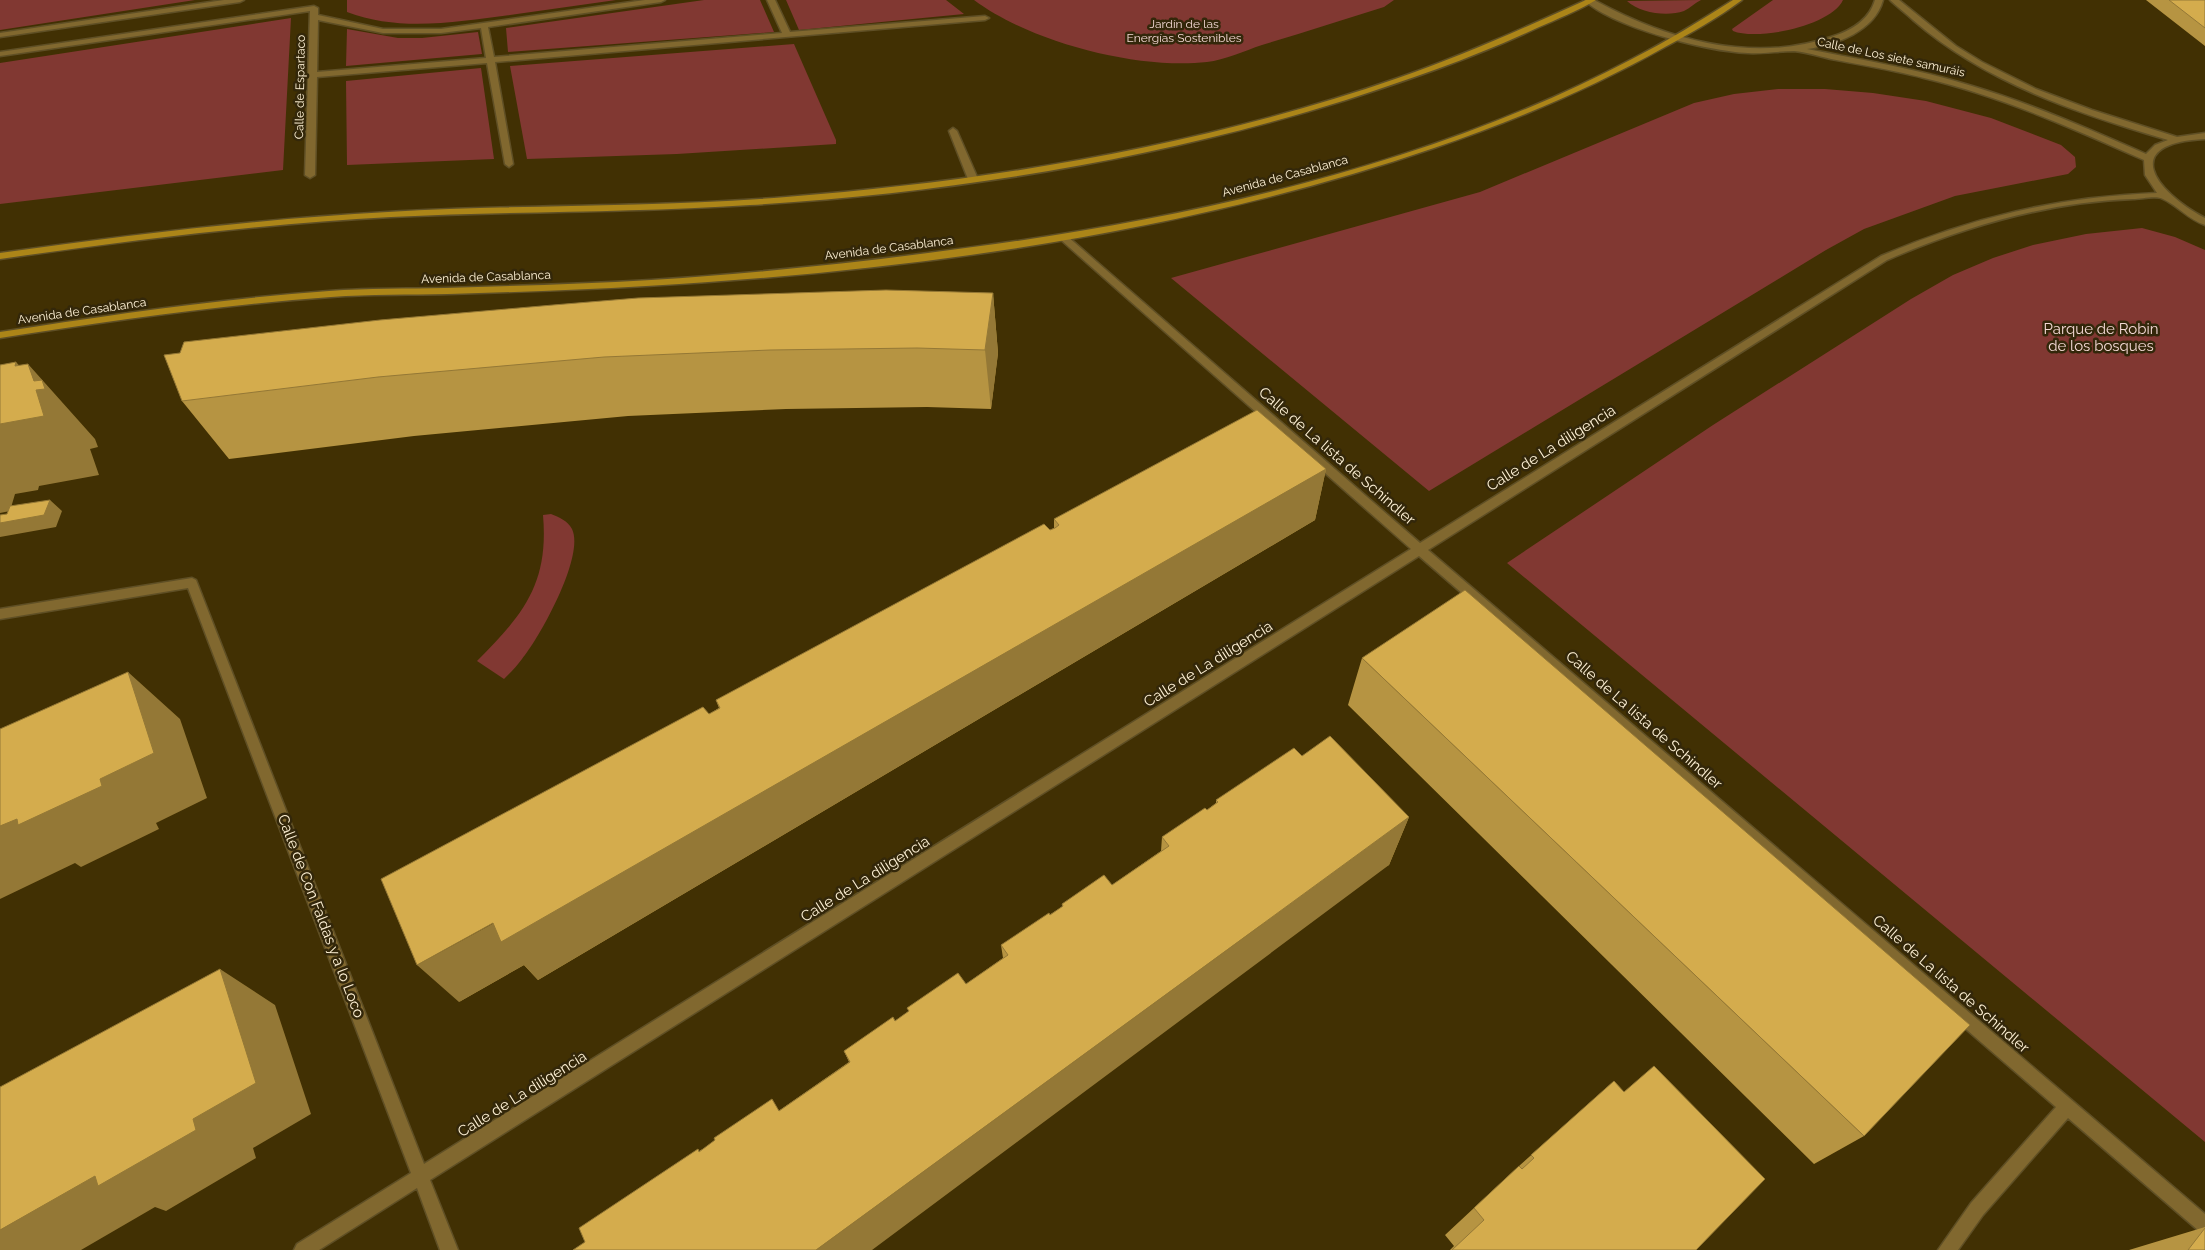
<svg xmlns="http://www.w3.org/2000/svg" width="2205" height="1250" font-family="Raleway,sans-serif">
<style>
.green{fill:#813832}
.lines{fill:none;stroke-linecap:round;stroke-linejoin:round}
.service-casing{stroke:#5f4f25;stroke-width:3}
.pedestrian-casing{stroke:#5f4f25;stroke-width:3}
.minor-casing{stroke:#5f4f25;stroke-width:3}
.secondary-casing{stroke:#5f4f25;stroke-width:3}
.service{fill:#81682f;fill-rule:evenodd}
.pedestrian{fill:#81682f;fill-rule:evenodd}
.minor{fill:#81682f;fill-rule:evenodd}
.secondary{fill:#ac8518;fill-rule:evenodd}
.wall{fill:#b69442}
.shaded-wall{fill:#947836}
.building{fill:#d4ac4d;stroke:#947836}
.labels{text-anchor:middle;dominant-baseline:central;stroke-width:5;stroke-linejoin:round;paint-order:stroke}
.far-park-label{font-size:12px;fill:#f3d8d4;stroke:#33270a}
.far-street-label{font-size:12px;fill:#fff2d6;stroke:#33270a}
.park-label{font-size:15px;fill:#f3d8d4;stroke:#33270a}
.street-label{font-size:15px;fill:#fff2d6;stroke:#33270a}
</style>
<rect width="100%" height="100%" fill="#413003"/>
<path class="green" d="M 0,0 L 195,0 L 0,30 Z
M 347,0 L 616,0 C 581,5 545,10 510,15 C 456,22 399,32 347,12 Z
M 704,0 L 760,0 L 774,32 L 508,52 L 506,28 Z
M 786,0 L 946,0 L 964,14 L 799,30 Z
M 974,0 L 1394,0 L 1384,7 C 1343,20 1302,33 1262,45 C 1244,51 1225,60 1207,62 C 1138,70 1030,42 974,0 Z
M 1701,0 C 1695,3 1690,8 1684,11 C 1667,17 1640,13 1627,1 Z
M 1773,0 L 1843,0 C 1831,26 1757,41 1733,31 L 1732,29 Z
M 291,18 L 283,170 L 0,204 L 0,63 Z
M 347,29 L 398,38 L 422,38 L 478,32 L 482,54 L 346,66 Z
M 794,44 L 836,140 L 836,144 L 677,154 L 527,159 L 510,66 Z
M 481,68 L 494,159 L 347,165 L 346,81 Z
M 1778,89 L 1825,89 L 1873,93 L 1926,101 L 1991,118 L 2061,145 L 2075,157 L 2076,167 L 2068,174 L 1955,196 L 1864,229 L 1826,250 L 1429,491 L 1171,278 L 1480,192 L 1694,103 L 1734,94 Z
M 2142,228 L 2175,237 L 2205,250 L 2205,1142 L 1507,563 L 1713,425 L 1911,299 L 1953,275 L 1993,258 L 2033,245 L 2086,234 Z
M 551,514 C 559,517 568,521 572,529 C 585,556 540,637 522,659 C 517,666 510,673 504,679 L 477,661 C 523,615 549,584 543,515 Z"/>
<g class="lines">
<g class="service-casing">
<path id="service" d="M 953,128 L 957,131 L 978,179 L 976,181 L 970,181 L 968,179 L 949,131 Z"/>
</g>
<g class="pedestrian-casing">
<path id="pedestrian" d="M 224,0 L 244,0 L 240,2 L 0,37 L 0,33 Z
M 645,0 L 665,0 L 661,2 L 488,27 L 494,57 L 782,33 L 767,0 L 775,0 L 790,32 L 985,16 L 989,18 L 985,20 L 495,62 L 513,164 L 509,167 L 505,164 L 487,63 L 317,77 L 315,175 L 310,178 L 305,175 L 310,11 L 0,56 L 0,52 L 314,6 L 318,8 L 318,15 L 383,29 L 441,29 ZM 318,20 L 383,33 L 441,33 L 481,28 L 486,58 L 317,72 Z"/>
</g>
<g class="minor-casing">
<path id="minor" d="M 1584,0 L 1594,0 C 1665,39 1751,64 1831,37 C 1850,31 1869,21 1875,0 L 1883,0 C 1875,31 1836,45 1807,49 C 1862,60 1918,69 1972,86 C 2032,104 2089,129 2146,154 L 2155,145 L 2168,140 C 2077,113 1986,83 1913,20 C 1906,13 1897,7 1890,0 L 1899,0 L 1956,46 L 1982,62 L 2036,89 L 2092,110 L 2177,137 L 2205,133 L 2205,139 C 2119,143 2154,191 2205,218 L 2205,225 C 2189,220 2178,206 2163,199 C 2157,195 2141,199 2133,199 C 2047,202 1966,226 1887,260 L 1428,550 L 2205,1214 L 2205,1234 L 2199,1231 L 2068,1118 L 1983,1215 L 1958,1250 L 1938,1250 L 1971,1203 L 2056,1107 L 1419,556 L 430,1180 L 458,1250 L 440,1250 L 417,1188 L 319,1250 L 294,1250 L 297,1244 L 411,1173 L 188,588 L 0,619 L 0,609 L 192,578 L 196,580 L 424,1164 L 1411,549 L 1061,240 L 1061,236 L 1067,236 L 1420,543 L 1881,256 C 1972,217 2058,197 2157,193 L 2145,175 L 2144,160 C 2072,128 2000,96 1924,78 C 1893,70 1862,65 1831,59 C 1819,56 1806,52 1794,51 C 1779,51 1763,54 1748,53 C 1707,51 1614,28 1584,0 Z"/>
</g>
<g class="secondary-casing">
<path id="secondary" d="M 1586,0 L 1596,0 C 1578,11 1557,19 1537,28 C 1475,57 1411,79 1346,100 C 1154,160 951,193 750,205 C 631,213 510,211 391,217 C 260,224 130,240 0,259 L 0,253 C 129,235 258,219 388,212 C 520,204 653,208 786,197 C 992,181 1202,146 1398,78 C 1462,56 1524,28 1586,0 Z
M 1733,0 L 1742,0 C 1718,18 1691,33 1665,47 C 1592,88 1514,121 1434,148 C 1183,234 911,271 646,286 C 580,290 514,292 448,294 C 409,295 370,294 331,297 C 220,305 110,321 0,338 L 0,332 C 109,315 219,299 329,291 C 368,288 407,289 445,288 C 514,286 583,284 651,280 C 744,274 836,265 928,253 C 1165,224 1420,171 1632,59 C 1667,41 1700,21 1733,0 Z"/>
</g>
<use href="#service" class="service"/>
<use href="#pedestrian" class="pedestrian"/>
<use href="#minor" class="minor"/>
<use href="#secondary" class="secondary"/>
</g>
<path class="wall" d="M 2146,0 L 2205,0 L 2205,46 Z
M 993,293 L 998,353 L 991,409 L 927,407 L 786,409 L 628,416 L 414,436 L 229,459 L 182,401 L 180,353 Z
M 1326,469 L 1315,520 L 538,980 L 524,965 L 459,1002 L 709,714 L 719,708 L 716,700 L 1054,528 L 1054,519 Z
M 1362,658 L 1864,1136 L 1814,1164 L 1348,705 Z
M 1302,756 L 1409,817 L 1389,865 L 585,1242 L 698,1149 L 699,1151 L 780,1110 L 849,1062 L 844,1051 L 895,1021 L 909,1011 L 907,1008 L 966,984 L 1003,958 L 1001,945 L 1062,907 L 1062,904 L 1112,885 L 1161,851 L 1162,837 L 1207,810 L 1216,803 L 1216,800 Z
M 1614,1081 L 1696,1250 L 1450,1250 L 1454,1246 L 1445,1235 L 1519,1166 Z
M 2205,1227 L 2205,1250 L 2129,1250 Z"/>
<path class="shaded-wall" d="M 993,293 L 998,353 L 991,409 L 985,350 Z
M 16,362 L 41,389 L 34,381 L 28,364 L 95,439 L 98,447 L 90,449 L 99,475 L 39,486 L 38,490 L 15,494 L 10,511 L 0,513 L 0,424 Z
M 1326,469 L 1315,520 L 538,980 L 524,965 L 459,1002 L 417,965 Z
M 50,500 L 62,511 L 56,527 L 0,537 L 0,523 Z
M 128,672 L 180,719 L 207,798 L 156,823 L 159,829 L 81,867 L 75,863 L 0,899 L 0,826 L 100,779 Z
M 1409,817 L 1389,865 L 872,1250 L 816,1250 Z
M 220,969 L 275,1005 L 311,1114 L 253,1148 L 256,1158 L 166,1211 L 155,1207 L 81,1250 L 0,1250 L 0,1230 L 193,1119 Z"/>
<path class="building" d="M 2169,0 L 2205,0 L 2205,28 Z
M 886,290 L 993,293 L 985,350 L 917,348 L 770,350 L 604,357 L 378,377 L 182,401 L 164,355 L 180,353 L 184,342 L 380,320 L 553,305 L 638,298 Z
M 16,362 L 15,366 L 28,364 L 34,381 L 42,380 L 45,389 L 36,390 L 44,416 L 0,424 L 0,365 Z
M 1257,410 L 1326,469 L 501,942 L 493,923 L 417,965 L 381,879 L 703,707 L 709,714 L 720,708 L 716,700 L 1044,524 L 1050,530 L 1055,528 L 1059,525 L 1054,519 Z
M 50,500 L 44,515 L 0,523 L 0,515 L 7,514 L 10,506 Z
M 1465,590 L 1970,1025 L 1864,1136 L 1362,658 Z
M 128,672 L 154,753 L 100,779 L 102,786 L 18,825 L 17,819 L 0,826 L 0,729 Z
M 1330,736 L 1409,817 L 816,1250 L 573,1250 L 585,1242 L 579,1228 L 698,1149 L 699,1152 L 715,1140 L 714,1138 L 772,1099 L 779,1111 L 850,1062 L 844,1051 L 893,1017 L 895,1021 L 909,1011 L 907,1008 L 958,973 L 966,984 L 1008,955 L 1001,945 L 1049,913 L 1050,915 L 1063,906 L 1062,904 L 1104,875 L 1112,885 L 1169,846 L 1162,837 L 1205,808 L 1207,810 L 1218,802 L 1216,800 L 1294,748 L 1302,756 Z
M 220,969 L 256,1083 L 193,1119 L 196,1130 L 98,1186 L 95,1176 L 0,1230 L 0,1087 Z
M 1654,1066 L 1765,1179 L 1696,1250 L 1452,1250 L 1484,1220 L 1474,1208 L 1519,1166 L 1522,1169 L 1534,1158 L 1531,1155 L 1614,1081 L 1624,1092 Z
M 2205,1228 L 2205,1250 L 2188,1250 Z"/>
<g class="labels">
<g class="far-park-label">
<text x="1184" y="24">Jardín de las<tspan x="1184" dy="14">Energías Sostenibles</tspan></text>
</g>
<g class="far-street-label">
<text transform="translate(1891 57) rotate(12)">Calle de Los siete samuráis</text>
<text transform="translate(300 87) rotate(-89)">Calle de Espartaco</text>
<text transform="translate(1285 176) rotate(-15)">Avenida de Casablanca</text>
<text transform="translate(889 248) rotate(-7)">Avenida de Casablanca</text>
<text transform="translate(486 277) rotate(-2)">Avenida de Casablanca</text>
<text transform="translate(82 311) rotate(-8)">Avenida de Casablanca</text>
</g>
<g class="park-label">
<text x="2101" y="329">Parque de Robin<tspan x="2101" dy="17">de los bosques</tspan></text>
</g>
<g class="street-label">
<text transform="translate(1551 448) rotate(-32)">Calle de La diligencia</text>
<text transform="translate(1337 456) rotate(41)">Calle de La lista de Schindler</text>
<text transform="translate(1208 664) rotate(-32)">Calle de La diligencia</text>
<text transform="translate(1644 720) rotate(41)">Calle de La lista de Schindler</text>
<text transform="translate(865 879) rotate(-32)">Calle de La diligencia</text>
<text transform="translate(321 916) rotate(69)">Calle de Con Faldas y a lo Loco</text>
<text transform="translate(1951 984) rotate(41)">Calle de La lista de Schindler</text>
<text transform="translate(522 1094) rotate(-32)">Calle de La diligencia</text>
</g>
</g>
</svg>
